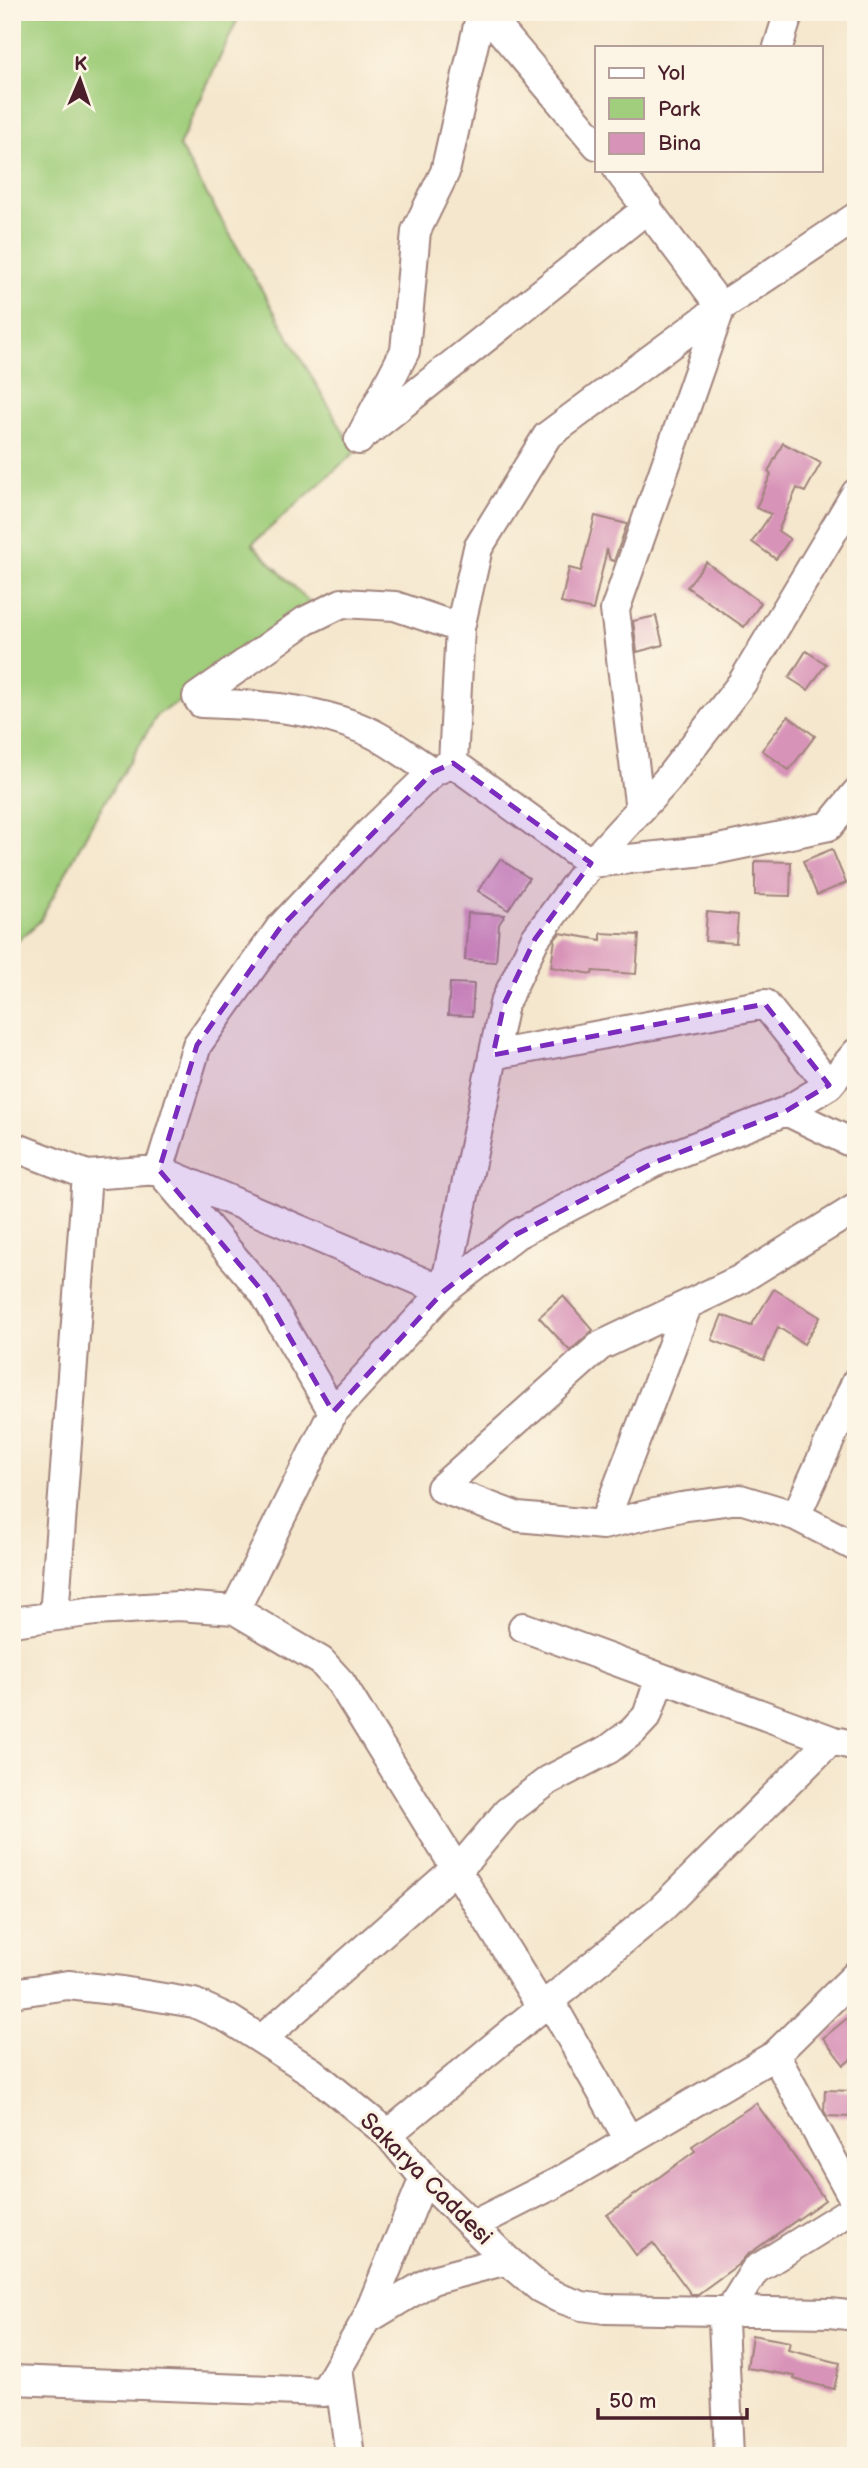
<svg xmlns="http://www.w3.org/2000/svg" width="868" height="2468" font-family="'Balsamiq Sans',sans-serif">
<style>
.green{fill:#a0ce7c;stroke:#757654;stroke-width:2}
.building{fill:#d893b8}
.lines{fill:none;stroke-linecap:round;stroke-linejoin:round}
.minor-casing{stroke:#a0837c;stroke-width:32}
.minor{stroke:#fff;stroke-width:28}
.marked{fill:#7b2cbf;fill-opacity:0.2;stroke:#7b2cbf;stroke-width:5;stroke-dasharray:14 9;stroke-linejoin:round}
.labels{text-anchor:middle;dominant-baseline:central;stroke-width:6;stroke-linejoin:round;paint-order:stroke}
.street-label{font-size:23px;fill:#4a1f2b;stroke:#fcf5e5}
</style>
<rect width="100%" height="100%" fill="#fcf5e5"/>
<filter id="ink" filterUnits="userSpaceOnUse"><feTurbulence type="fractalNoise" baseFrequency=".0143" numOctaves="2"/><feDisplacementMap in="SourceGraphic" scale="14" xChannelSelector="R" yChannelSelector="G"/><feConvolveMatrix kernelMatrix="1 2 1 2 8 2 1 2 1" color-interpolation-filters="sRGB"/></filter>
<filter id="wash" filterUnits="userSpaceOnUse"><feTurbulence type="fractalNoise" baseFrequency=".00686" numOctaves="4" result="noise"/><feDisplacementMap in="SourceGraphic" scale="28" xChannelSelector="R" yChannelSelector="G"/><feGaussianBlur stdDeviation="1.57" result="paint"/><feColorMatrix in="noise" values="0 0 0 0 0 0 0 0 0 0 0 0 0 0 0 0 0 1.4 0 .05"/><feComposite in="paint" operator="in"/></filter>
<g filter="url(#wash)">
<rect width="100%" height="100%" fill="#f5e7cd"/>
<path class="green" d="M 12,12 L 241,12 L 179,146 L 355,452 L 252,544 L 325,618 L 158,714 L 94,820 L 40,921 L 12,946 Z"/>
<g id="blocks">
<path class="building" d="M 783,443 L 821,463 L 805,492 L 797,488 L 778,531 L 790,539 L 776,559 L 752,542 L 771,514 L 756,508 L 771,474 L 768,472 Z
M 595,516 L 627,524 L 614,561 L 610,560 L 607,549 L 593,610 L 561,603 L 569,568 L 581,571 Z
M 706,562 L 761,603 L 744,627 L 687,587 Z
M 656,616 L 663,645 L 637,652 L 633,621 Z
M 806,651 L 826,664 L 808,690 L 789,678 Z
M 788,716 L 815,736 L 789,770 L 762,750 Z
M 832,849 L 846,883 L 817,895 L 803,861 Z
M 500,859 L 529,878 L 508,910 L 478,891 Z
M 755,861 L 791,862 L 790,896 L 755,895 Z
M 707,912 L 738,915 L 736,943 L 705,941 Z
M 468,913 L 505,915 L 499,924 L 496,962 L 465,960 Z
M 560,933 L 601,940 L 601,933 L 639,935 L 636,974 L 593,971 L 592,974 L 551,967 L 555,939 Z
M 450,983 L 474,984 L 472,1016 L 448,1015 Z
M 774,1289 L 820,1317 L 804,1344 L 778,1327 L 764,1360 L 712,1340 L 722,1315 L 751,1326 Z
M 563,1296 L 593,1330 L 570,1351 L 539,1317 Z
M 856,2011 L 856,2055 L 844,2065 L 823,2038 Z
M 825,2090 L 852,2091 L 851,2117 L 827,2116 L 824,2111 Z
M 756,2103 L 825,2200 L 746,2256 L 739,2264 L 698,2294 L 691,2294 L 653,2243 L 636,2255 L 607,2215 L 695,2151 L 692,2146 Z
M 752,2335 L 790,2342 L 788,2350 L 840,2363 L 834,2389 L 794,2379 L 795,2376 L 747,2368 Z"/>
</g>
</g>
<g filter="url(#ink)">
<use href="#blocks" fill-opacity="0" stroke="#a0837c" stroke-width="2"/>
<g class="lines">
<g class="minor-casing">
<path id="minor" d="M 485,12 L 597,145
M 778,47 L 789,12
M 618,170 L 721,307
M 369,431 L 648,208
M 359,440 L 405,351 L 416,231 L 445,172 L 481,12
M 453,763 L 460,628 L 478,548 L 547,436 L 721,307 L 856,217
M 453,763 L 591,863 L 714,850 L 829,826 L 856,793
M 433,772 C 411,759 389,740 365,730 C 313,707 257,705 201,703 L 197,697 L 305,621 L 342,603 L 395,606 L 460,628
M 640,810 L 615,610 L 721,307
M 493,1055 L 765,1004 L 829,1085
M 786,1111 L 856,1145
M 12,1146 L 87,1175 L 159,1170 L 264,1293 L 333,1412
M 856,1208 L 739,1280 L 600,1346 L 441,1488 L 518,1517 L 603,1525 L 681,1507 L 740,1499 L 796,1516 L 856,1547
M 444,1291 L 504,1004 L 535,939 L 591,863 L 667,780 L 742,683 L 856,493
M 444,1291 L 159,1170 L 197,1045 L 280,928 L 368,834 L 433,772 L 453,763
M 796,1516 L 856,1382
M 603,1525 L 688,1304
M 235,1610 L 333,1412 L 444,1291 L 517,1234 L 653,1163 L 786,1111 L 829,1085 L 856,1053
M 54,1616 L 87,1175
M 12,1622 L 95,1611 L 178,1606 L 235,1610 L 321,1661 L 341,1683 L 542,2008
M 523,1627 L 831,1740 L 856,1746
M 458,1870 L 507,1812 L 549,1780 L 609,1749 L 633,1731 L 647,1716 L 660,1678
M 856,1975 L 775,2055 L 856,2203
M 12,1993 L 68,1985 L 122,1991 L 194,2003 L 229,2019 L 312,2072 L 388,2134 L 424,2178 L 507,2260 L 540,2288 L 559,2298 L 582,2306 L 605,2309 L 830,2313 L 856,2316
M 550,2001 L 629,2140
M 262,2039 L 456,1868
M 388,2134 L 661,1909 L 831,1740
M 473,2225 L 558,2182 L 775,2055
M 366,2320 L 432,2280 L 507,2260
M 338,2368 L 350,2456
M 12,2380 L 324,2392 L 366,2320 L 424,2178
M 729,2456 L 723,2321 L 755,2270 L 856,2207"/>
</g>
<use href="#minor" class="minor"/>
</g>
</g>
<path class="marked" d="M 453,763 L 591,863 L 535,939 L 504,1004 L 493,1055 L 765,1004 L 829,1085 L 786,1111 L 653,1163 L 517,1234 L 444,1291 L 333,1412 L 264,1293 L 159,1170 L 197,1045 L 280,928 L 433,772 Z"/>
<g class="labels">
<g class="street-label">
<text transform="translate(426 2179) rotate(45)">Sakarya Caddesi</text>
</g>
</g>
<rect width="868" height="2468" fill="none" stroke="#fcf5e5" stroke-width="42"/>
<rect x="595" y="46" width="228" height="126" fill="#fcf5e5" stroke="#b59f9b" stroke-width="2"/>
<rect x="609" y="68" width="35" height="10" fill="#ffffff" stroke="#b59f9b" stroke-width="2"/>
<text x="658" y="80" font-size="21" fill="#4a1f2b">Yol</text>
<rect x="609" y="98" width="35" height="21" fill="#a0ce7c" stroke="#b59f9b" stroke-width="2"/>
<text x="658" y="116" font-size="21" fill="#4a1f2b">Park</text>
<rect x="609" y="133" width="35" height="21" fill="#d893b8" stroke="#b59f9b" stroke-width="2"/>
<text x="658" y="150" font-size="21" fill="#4a1f2b">Bina</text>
<g transform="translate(80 80) rotate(2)" stroke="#fcf5e5" stroke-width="5" paint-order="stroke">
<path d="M0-5L12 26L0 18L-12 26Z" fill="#4a1f2b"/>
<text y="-10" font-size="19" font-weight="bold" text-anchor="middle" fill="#4a1f2b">K</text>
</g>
<path d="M598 2408v10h149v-10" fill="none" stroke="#4a1f2b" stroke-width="3.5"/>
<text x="609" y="2408" font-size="21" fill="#4a1f2b" stroke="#fcf5e5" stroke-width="5" paint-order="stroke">50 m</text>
</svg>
